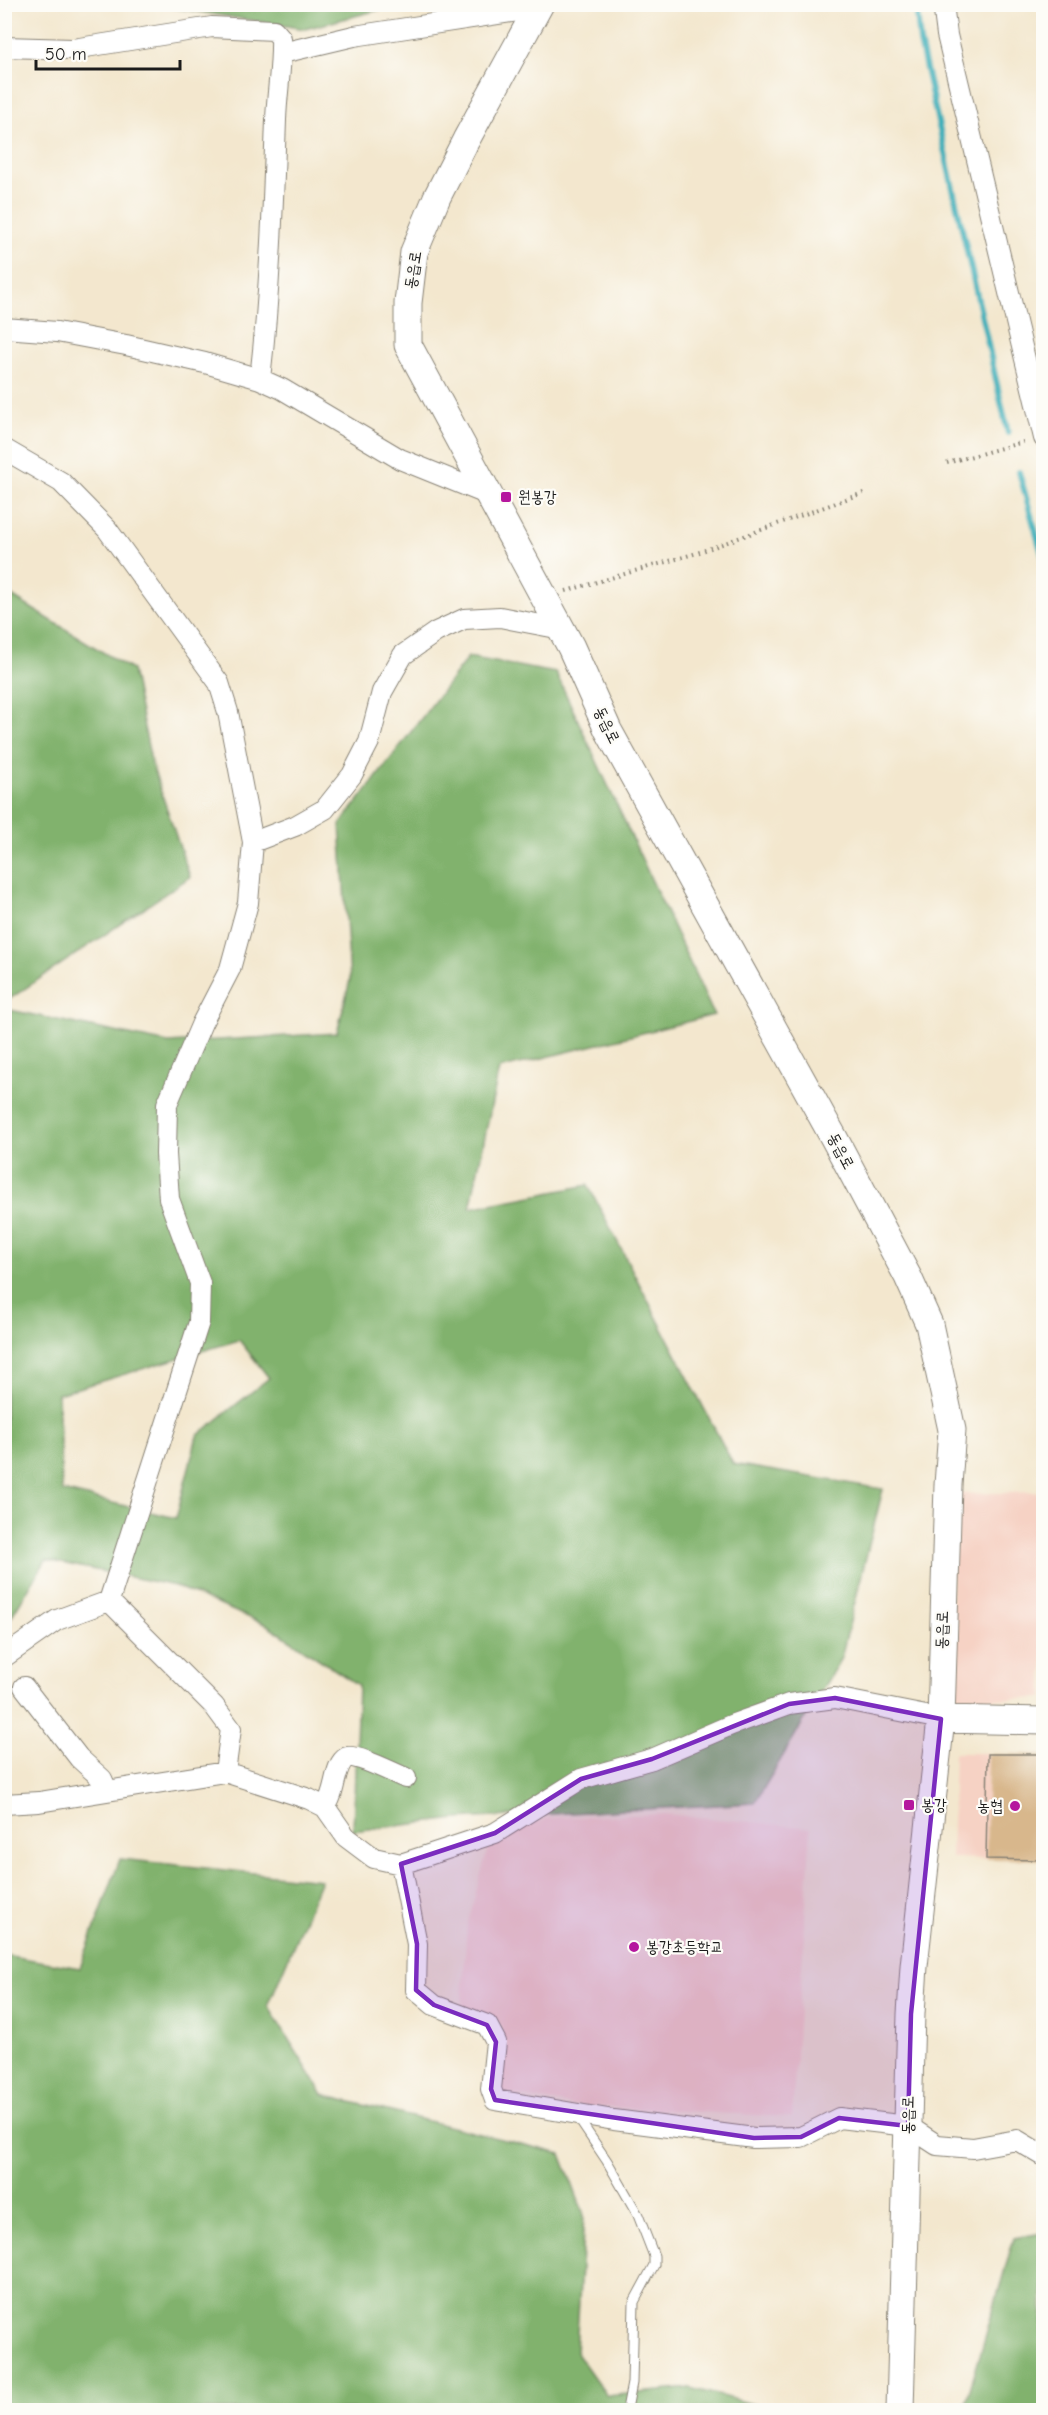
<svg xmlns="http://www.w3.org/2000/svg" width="1048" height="2415" font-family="'Comic Neue','Poor Story',sans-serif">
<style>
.built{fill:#f6d2c4}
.forest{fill:#81b26d;stroke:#4e6744;stroke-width:1.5;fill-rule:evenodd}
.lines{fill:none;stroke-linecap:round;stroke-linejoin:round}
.stream{stroke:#3eafb9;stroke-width:6}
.building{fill:#d8b78c}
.lane-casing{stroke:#888275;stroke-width:11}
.street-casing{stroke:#888275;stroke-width:22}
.secondary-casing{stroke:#888275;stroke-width:29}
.path{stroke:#888275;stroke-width:4;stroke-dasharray:1.5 4.5;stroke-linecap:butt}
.lane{stroke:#fff;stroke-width:9}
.street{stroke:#fff;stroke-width:20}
.secondary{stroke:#fff;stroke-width:27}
.marked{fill:#7b2cbf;fill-opacity:0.2;stroke:#7b2cbf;stroke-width:4.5;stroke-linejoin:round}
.poi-dot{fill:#b5179e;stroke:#fdfcf7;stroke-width:2}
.labels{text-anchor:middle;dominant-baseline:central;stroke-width:4.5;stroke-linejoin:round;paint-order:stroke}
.street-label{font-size:16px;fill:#1c1c1c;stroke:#fdfcf7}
.poi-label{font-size:16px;fill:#1c1c1c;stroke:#fdfcf7;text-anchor:start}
</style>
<rect width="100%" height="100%" fill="#fdfcf7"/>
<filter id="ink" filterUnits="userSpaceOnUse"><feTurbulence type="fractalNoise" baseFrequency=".0167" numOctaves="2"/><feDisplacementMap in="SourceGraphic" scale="12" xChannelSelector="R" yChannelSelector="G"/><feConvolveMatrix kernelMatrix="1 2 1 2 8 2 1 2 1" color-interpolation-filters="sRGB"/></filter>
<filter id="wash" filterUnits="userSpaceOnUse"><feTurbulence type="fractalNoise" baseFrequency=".008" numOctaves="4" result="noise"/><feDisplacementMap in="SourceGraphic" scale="24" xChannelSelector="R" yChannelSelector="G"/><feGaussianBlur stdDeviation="1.35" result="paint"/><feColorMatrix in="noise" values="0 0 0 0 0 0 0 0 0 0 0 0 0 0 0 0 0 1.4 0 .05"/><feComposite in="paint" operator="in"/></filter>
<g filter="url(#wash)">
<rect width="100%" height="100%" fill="#f3e7ce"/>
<path class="built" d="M 1043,1492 L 1043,1698 L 952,1700 L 952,1494 Z
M 954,1753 L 988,1753 L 986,1859 L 951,1858 Z
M 665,1814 L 811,1828 L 792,2117 L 569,2105 L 498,2092 L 502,2025 L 461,2011 L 467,1926 L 488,1847 L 492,1839 L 547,1818 Z"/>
<path class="forest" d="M 156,5 L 398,5 L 305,29 Z
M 5,592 L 132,670 L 152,765 L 190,877 L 5,1002 Z
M 468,657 L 556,673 L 714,1015 L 499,1069 L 470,1208 L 588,1185 L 733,1464 L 883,1489 L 841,1658 L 755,1803 L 457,1819 L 353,1831 L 358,1685 L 269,1626 L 175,1586 L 46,1560 L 5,1627 L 5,1009 L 168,1043 L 337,1033 L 350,980 L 340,825 ZM 239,1340 L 269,1378 L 197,1436 L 176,1518 L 62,1491 L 58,1394 Z
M 120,1859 L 321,1880 L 268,2006 L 323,2095 L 561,2154 L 584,2215 L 576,2352 L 607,2396 L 691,2388 L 774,2410 L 5,2410 L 4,1955 L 80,1968 Z
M 1043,2233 L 1043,2410 L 964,2410 L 1014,2238 Z"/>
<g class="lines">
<path class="stream" d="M 916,4 L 920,42 L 1008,433
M 1019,472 L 1044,561"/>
</g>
<g id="blocks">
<path class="building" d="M 988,1754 L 1044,1754 L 1044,1860 L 986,1859 Z"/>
</g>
</g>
<g filter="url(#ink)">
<use href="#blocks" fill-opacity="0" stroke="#888275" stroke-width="1.5"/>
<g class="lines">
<g class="lane-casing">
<path id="lane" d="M 576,2115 L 607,2161 L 638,2215 L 654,2256 L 654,2265 L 634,2302 L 632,2383 L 627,2409"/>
</g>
<g class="street-casing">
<path id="street" d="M 943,4 L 947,35 L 1044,438
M 4,47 L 73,49 L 212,27 L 274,30 L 281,38 C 282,65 277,92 276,120 C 273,206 270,292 260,379
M 282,53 L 354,36 L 538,8
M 4,328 L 57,332 L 126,345 L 205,363 L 260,379 L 282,389 L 400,459 L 489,495
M 4,449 L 61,482 L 107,529 L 219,683 L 228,712 L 253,842 L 248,903 L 230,969 L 202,1023 L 167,1104 L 166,1154 L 169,1199 L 200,1283 L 199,1322 L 109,1601
M 253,842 L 295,826 L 325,809 L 352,775 L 369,742 L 382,692 L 403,655 L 436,632 L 464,619 L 500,617 L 562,629
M 109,1601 L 214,1706 L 231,1729 L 225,1772
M 4,1657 L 57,1620 L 109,1601
M 24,1687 L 79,1758 L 102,1779 L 107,1790
M 4,1804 L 39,1802 L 225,1772 L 309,1799 L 325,1807 L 346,1837 L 374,1858 L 401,1864 L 495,1833 L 581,1779 L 652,1759 L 731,1725 L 789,1704 L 835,1698 L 941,1719
M 325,1807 C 337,1792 333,1765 347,1757 C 359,1755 393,1773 406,1778
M 401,1864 L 417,1944 L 416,1990 L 434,2005 L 487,2025 L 496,2042 L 491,2089 L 495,2100 L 614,2120 L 754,2138 L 801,2137 L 839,2118 L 908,2126 L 937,2145 L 973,2148 L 1017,2140 L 1044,2156"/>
</g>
<g class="secondary-casing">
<path id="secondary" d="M 540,4 L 466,140 L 437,197 L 414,252 L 408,303 L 408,345 L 571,647 L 608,730 L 834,1138 L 908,1277 L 929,1324 L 952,1430 L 948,1485 L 941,1719 L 914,1966 L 911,2014 L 900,2410
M 941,1719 L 1044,1721"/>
</g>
<path class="path" d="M 947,463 L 1027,441
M 566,591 L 697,553 L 866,492"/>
<use href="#lane" class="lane"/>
<use href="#street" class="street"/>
<use href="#secondary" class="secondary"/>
</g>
</g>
<path class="marked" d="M 835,1698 L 941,1719 L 911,2014 L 908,2126 L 839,2118 L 801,2137 L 754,2138 L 495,2100 L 491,2089 L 496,2042 L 487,2025 L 434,2005 L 416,1990 L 417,1944 L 401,1864 L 495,1833 L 581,1779 L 652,1759 L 789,1704 Z"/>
<g class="poi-dot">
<rect x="500" y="491" width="12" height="12" rx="3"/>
<rect x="903" y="1799" width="12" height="12" rx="3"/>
<circle cx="1015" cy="1806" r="6"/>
<circle cx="634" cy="1947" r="6"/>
</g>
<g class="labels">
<g class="street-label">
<text transform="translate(413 270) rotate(-81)">동읍로</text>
<text transform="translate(607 725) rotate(64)">동읍로</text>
<text transform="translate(841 1151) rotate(62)">동읍로</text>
<text transform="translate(942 1630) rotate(-88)">동읍로</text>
<text transform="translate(908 2115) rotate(-89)">동읍로</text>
</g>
<g class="poi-label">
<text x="518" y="497">원봉강</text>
<text x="921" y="1805">봉강</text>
<text x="1003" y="1806" text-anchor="end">농협</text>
<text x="646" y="1947">봉강초등학교</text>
</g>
</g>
<rect width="1048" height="2415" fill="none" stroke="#fdfcf7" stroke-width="24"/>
<path d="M36 60v9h144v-9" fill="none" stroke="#1c1c1c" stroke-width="3"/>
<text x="45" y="60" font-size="18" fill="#1c1c1c" stroke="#fdfcf7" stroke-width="4.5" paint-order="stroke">50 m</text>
</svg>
